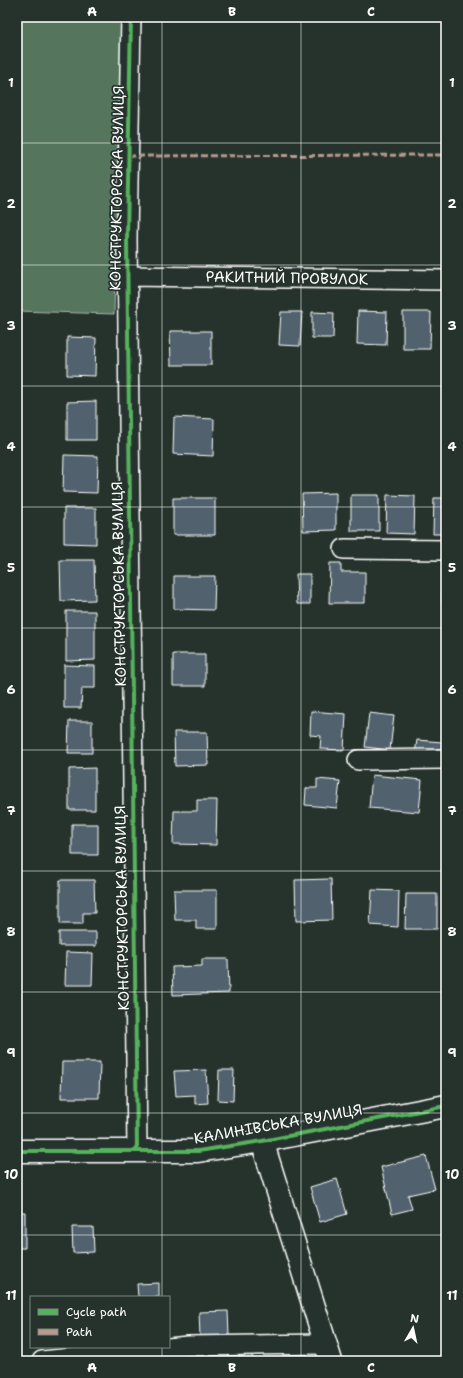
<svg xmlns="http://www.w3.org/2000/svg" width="463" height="1378" font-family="'Shantell Sans',sans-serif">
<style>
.green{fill:#55745d;stroke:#aabaae}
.building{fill:#51626e;stroke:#fff}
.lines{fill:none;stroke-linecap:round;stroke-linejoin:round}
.minor-casing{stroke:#fff;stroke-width:22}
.tertiary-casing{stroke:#fff;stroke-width:25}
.minor{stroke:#26332d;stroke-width:19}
.tertiary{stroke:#26332d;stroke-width:22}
.quiet{stroke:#b69a8f;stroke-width:3;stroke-dasharray:6 3;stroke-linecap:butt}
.cycleway-casing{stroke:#26332d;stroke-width:6}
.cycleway{stroke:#56b35d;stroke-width:4}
.grid{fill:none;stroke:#fff;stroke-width:1;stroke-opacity:0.55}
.labels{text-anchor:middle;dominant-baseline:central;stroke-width:3.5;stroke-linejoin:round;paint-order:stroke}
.street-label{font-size:15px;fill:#fff;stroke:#26332d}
.neatline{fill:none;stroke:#fff;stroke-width:1.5}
.grid-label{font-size:13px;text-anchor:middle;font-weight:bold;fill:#fff}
</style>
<rect width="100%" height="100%" fill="#26332d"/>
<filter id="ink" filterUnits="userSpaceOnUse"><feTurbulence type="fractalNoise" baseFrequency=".025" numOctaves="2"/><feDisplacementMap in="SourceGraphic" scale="8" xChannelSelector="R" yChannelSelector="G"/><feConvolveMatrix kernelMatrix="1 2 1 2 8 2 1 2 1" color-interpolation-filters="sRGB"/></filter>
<g filter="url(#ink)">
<path class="green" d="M 17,17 L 121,17 L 114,314 L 17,311 Z"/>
<path class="building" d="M 358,311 L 387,312 L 386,345 L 357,344 Z
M 281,312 L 302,312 L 300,346 L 279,345 Z
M 312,312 L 334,313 L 333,338 L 312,338 Z
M 403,312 L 431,312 L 430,349 L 403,349 Z
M 170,331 L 211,331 L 211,365 L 171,365 Z
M 67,337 L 96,338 L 95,376 L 67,375 Z
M 96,401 L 96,440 L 67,440 L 67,402 Z
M 174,417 L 214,419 L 213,456 L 173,454 Z
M 64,455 L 98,456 L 97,493 L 63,492 Z
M 336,493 L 336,530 L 303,531 L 302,494 Z
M 351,495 L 379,495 L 379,531 L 351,531 Z
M 387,495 L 415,496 L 414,534 L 386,533 Z
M 173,498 L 215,498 L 215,535 L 173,535 Z
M 434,498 L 446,498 L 446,534 L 433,534 Z
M 64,508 L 96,508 L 96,544 L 64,543 Z
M 60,560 L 94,560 L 95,600 L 61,601 Z
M 330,563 L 341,563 L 341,572 L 365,572 L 365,603 L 329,603 Z
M 296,574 L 310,574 L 310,604 L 297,604 Z
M 442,574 L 446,574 L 446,605 L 442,605 Z
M 174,576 L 215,576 L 214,610 L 174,609 Z
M 66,611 L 95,611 L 95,660 L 66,661 Z
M 173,654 L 205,654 L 205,686 L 173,686 Z
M 64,665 L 95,666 L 95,688 L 82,688 L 81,708 L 64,708 Z
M 311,711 L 346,714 L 344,750 L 320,749 L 321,736 L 310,735 Z
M 369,713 L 394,716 L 390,750 L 365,747 Z
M 69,721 L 92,721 L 92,753 L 68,753 Z
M 174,732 L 207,732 L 208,765 L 175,766 Z
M 417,740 L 442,742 L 441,756 L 415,754 Z
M 95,768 L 95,810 L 69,810 L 69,769 Z
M 372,775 L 422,780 L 419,812 L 369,808 Z
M 317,779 L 340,781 L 337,808 L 305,805 L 306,788 L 317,788 Z
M 197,800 L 217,800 L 216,845 L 173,844 L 174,811 L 197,811 Z
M 72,824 L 98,824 L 98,855 L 72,855 Z
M 331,879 L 332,920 L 296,921 L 295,880 Z
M 60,880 L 94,880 L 95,913 L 83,913 L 83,924 L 60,924 Z
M 174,890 L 217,890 L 217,929 L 196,929 L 196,920 L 175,920 Z
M 372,890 L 399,891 L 398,927 L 370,925 Z
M 406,894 L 437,894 L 437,929 L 405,929 Z
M 59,932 L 96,932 L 96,946 L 59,946 Z
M 66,952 L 93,953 L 92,985 L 65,985 Z
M 202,959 L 228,959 L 229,993 L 173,995 L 172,967 L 202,966 Z
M 62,1062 L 100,1062 L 99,1098 L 61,1098 Z
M 206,1070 L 208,1103 L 195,1104 L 195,1095 L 176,1096 L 174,1071 Z
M 219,1070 L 234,1070 L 233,1101 L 218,1100 Z
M 426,1156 L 435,1189 L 408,1195 L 412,1209 L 392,1214 L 381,1167 Z
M 337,1179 L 347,1214 L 320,1222 L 310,1187 Z
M 17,1212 L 25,1212 L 25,1248 L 17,1248 Z
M 72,1227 L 93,1227 L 94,1252 L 73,1253 Z
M 159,1283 L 159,1297 L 138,1297 L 137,1284 Z
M 228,1311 L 229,1335 L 200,1337 L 199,1312 Z
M 249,1352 L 255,1361 L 234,1361 Z"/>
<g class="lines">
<g class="minor-casing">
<path id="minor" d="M 131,17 L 127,238 L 137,1151
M 128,276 L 446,280
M 344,549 L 446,550
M 358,760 L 446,759
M 42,1361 L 188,1346 L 325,1344"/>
</g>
<g class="tertiary-casing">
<path id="tertiary" d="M 262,1141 L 331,1361
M 17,1151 L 198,1151 L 262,1141 L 446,1106"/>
</g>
<use href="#minor" class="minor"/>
<use href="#tertiary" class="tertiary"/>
<path class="quiet" d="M 129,156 L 446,155"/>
<g class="cycleway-casing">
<path id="cycleway" d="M 131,17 L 127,238 L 137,1151
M 17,1151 L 198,1151 L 262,1141 L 446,1106"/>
</g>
<use href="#cycleway" class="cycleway"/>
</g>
</g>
<path class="grid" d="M 162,17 L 162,1297M 301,17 L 301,1361M 17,143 L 446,143M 17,265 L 446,265M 17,386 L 446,386M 17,507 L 446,507M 17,628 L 446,628M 17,750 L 446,750M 17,871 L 446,871M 17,992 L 446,992M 17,1113 L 446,1113M 17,1235 L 446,1235M 162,1347 L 162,1361"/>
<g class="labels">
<g class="street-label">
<text transform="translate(117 188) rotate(-89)">КОНСТРУКТОРСЬКА ВУЛИЦЯ</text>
<text transform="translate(287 278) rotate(1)">РАКИТНИЙ ПРОВУЛОК</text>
<text transform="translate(119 584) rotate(-91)">КОНСТРУКТОРСЬКА ВУЛИЦЯ</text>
<text transform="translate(122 908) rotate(-91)">КОНСТРУКТОРСЬКА ВУЛИЦЯ</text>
<text transform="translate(278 1124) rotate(-10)">КАЛИНІВСЬКА ВУЛИЦЯ</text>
</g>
</g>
<rect width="463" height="1378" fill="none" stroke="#26332d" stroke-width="44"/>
<rect x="30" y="1296" width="140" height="52" fill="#26332d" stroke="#7d8581"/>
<rect x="38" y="1309" width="20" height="6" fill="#56b35d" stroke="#7d8581"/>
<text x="66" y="1316" font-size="12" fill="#ffffff">Cycle path</text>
<rect x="38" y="1329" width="20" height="6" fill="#b69a8f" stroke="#7d8581"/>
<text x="66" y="1336" font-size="12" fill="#ffffff">Path</text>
<g transform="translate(413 1328) rotate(9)" stroke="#26332d" stroke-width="3" paint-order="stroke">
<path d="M0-3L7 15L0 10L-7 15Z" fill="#ffffff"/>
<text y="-6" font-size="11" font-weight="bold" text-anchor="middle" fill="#ffffff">N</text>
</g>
<rect x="22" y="22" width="419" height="1334" class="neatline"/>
<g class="grid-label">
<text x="92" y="16">A</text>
<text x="232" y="16">B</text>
<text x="371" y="16">C</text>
<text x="11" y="87">1</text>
<text x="452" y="87">1</text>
<text x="11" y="208">2</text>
<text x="452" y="208">2</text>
<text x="11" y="330">3</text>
<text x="452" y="330">3</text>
<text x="11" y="451">4</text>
<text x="452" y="451">4</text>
<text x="11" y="572">5</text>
<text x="452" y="572">5</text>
<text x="11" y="694">6</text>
<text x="452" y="694">6</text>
<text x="11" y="815">7</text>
<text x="452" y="815">7</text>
<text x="11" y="936">8</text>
<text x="452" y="936">8</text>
<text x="11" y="1057">9</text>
<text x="452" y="1057">9</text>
<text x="11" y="1179">10</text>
<text x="452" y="1179">10</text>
<text x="11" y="1300">11</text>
<text x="452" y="1300">11</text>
<text x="92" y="1372">A</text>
<text x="232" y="1372">B</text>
<text x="371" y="1372">C</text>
</g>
</svg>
